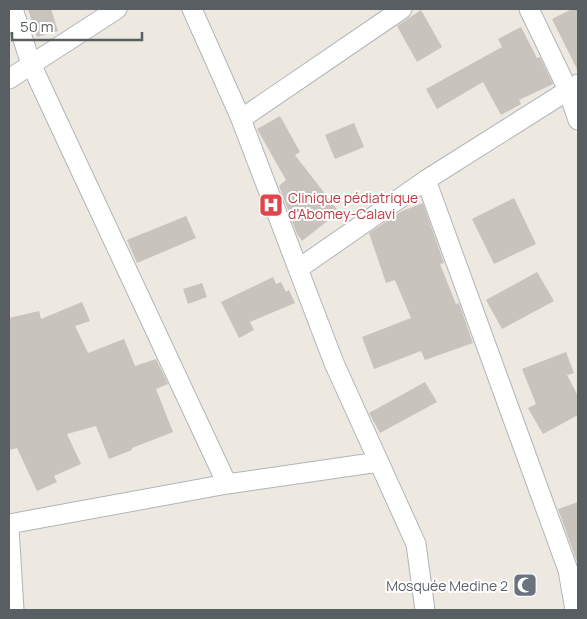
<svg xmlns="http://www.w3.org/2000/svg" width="587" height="619" font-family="Manrope,sans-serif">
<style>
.building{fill:#c8c3bd}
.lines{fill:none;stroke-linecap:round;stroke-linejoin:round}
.street-casing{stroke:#b1b5b9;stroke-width:21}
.street{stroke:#fff;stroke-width:19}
.labels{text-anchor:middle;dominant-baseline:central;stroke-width:4;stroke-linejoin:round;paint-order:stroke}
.health-label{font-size:14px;fill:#be3a42;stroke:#fff;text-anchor:start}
.worship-label{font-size:14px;fill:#5b616d;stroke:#fff;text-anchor:end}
</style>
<rect width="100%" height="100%" fill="#ede8e0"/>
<path class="building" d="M 28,9 L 51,9 L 58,31 L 37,37 Z
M 572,9 L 578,9 L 578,71 L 552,19 Z
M 421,10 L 442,47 L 417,62 L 397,26 Z
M 521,27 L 537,58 L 540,57 L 553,84 L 519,100 L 521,104 L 501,115 L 483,82 L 437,109 L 426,89 L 502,47 L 498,39 Z
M 280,116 L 300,152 L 295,155 L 339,212 L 302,241 L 297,234 L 279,186 L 286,180 L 257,129 Z
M 354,123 L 364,147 L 335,159 L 325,135 Z
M 514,198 L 536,244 L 494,264 L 472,219 Z
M 423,203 L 444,263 L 440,264 L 456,304 L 459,303 L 473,343 L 425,360 L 421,351 L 374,369 L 362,337 L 411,318 L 395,280 L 386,283 L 369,233 L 402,211 Z
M 186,216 L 196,238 L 137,263 L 127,240 Z
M 537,272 L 554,301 L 502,329 L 486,300 Z
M 273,277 L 276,284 L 281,282 L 286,292 L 289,290 L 295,303 L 250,322 L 254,330 L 239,338 L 221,302 Z
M 202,283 L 207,297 L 188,304 L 183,289 Z
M 82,302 L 90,321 L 75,326 L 88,353 L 124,339 L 135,366 L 156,359 L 168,384 L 156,389 L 173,432 L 132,448 L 132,450 L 109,459 L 96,426 L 67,434 L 81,464 L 54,476 L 57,482 L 37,491 L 17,448 L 9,450 L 9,318 L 39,311 L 41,319 Z
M 566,352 L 574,373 L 567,375 L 578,396 L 578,415 L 543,434 L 528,408 L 536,404 L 522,369 Z
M 425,382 L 437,402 L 380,433 L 369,413 Z
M 578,502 L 578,561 L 577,562 L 558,509 Z"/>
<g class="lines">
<g class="street-casing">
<path id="street" d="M 13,9 L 31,64 L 227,484
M 192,9 L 241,119 L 334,363 L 416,544 L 425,610
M 529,9 L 568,90 L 578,120
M 9,79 L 117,9
M 241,119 L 402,9
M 426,180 L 568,570 L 575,610
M 298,269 L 426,180 L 578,84
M 9,524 L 227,484 L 379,462
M 9,528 L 14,610"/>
</g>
<use href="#street" class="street"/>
</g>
<defs>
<g id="hospital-square" transform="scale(1.25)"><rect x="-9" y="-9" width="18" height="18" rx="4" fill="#e0444e" stroke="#fff"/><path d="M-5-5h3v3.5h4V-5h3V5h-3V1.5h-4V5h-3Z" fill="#fff"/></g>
<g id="mosque-square" transform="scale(1.25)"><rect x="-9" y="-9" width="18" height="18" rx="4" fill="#6b7280" stroke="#fff"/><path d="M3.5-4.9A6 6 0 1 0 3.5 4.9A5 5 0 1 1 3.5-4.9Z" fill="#fff"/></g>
</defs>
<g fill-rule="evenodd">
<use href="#hospital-square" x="271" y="205"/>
<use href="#mosque-square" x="525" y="585"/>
</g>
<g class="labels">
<g class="health-label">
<text x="288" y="197">Clinique pédiatrique<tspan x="288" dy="16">d’Abomey-Calavi</tspan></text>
</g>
<g class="worship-label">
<text x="508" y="585">Mosquée Medine 2</text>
</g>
</g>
<rect width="587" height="619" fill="none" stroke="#595e62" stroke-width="20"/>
<path d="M12 32v8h130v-8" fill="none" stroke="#595e62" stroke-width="2.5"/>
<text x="20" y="32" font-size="15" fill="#595e62" stroke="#ffffff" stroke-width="4" paint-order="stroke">50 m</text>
</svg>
